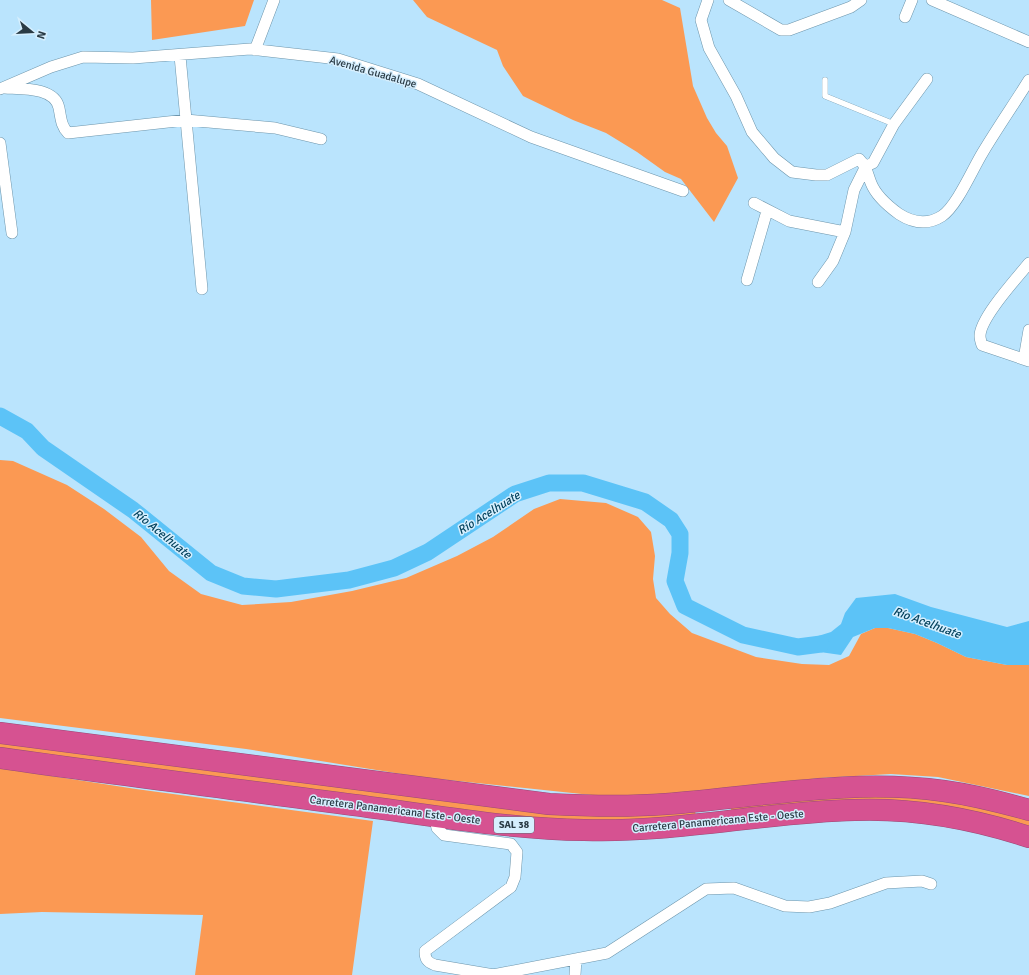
<svg xmlns="http://www.w3.org/2000/svg" width="1029" height="975" font-family="Signika,sans-serif">
<style>
.green{fill:#fb9953}
.water{fill:#5cc3f7}
.lines{fill:none;stroke-linecap:round;stroke-linejoin:round}
.river{stroke:#5cc3f7;stroke-width:17}
.lane-casing{stroke:#6d95ab;stroke-width:6}
.street-casing{stroke:#6d95ab;stroke-width:12}
.highway-casing{stroke:#9a4a76;stroke-width:22}
.lane{stroke:#fff;stroke-width:5.5}
.street{stroke:#fff;stroke-width:11}
.highway{stroke:#d65291;stroke-width:21}
.labels{text-anchor:middle;dominant-baseline:central;stroke-width:3;stroke-linejoin:round;paint-order:stroke}
.shield{fill:#d6effe;stroke:#5e717c;stroke-width:1}
.shield-label{font-size:10px;font-weight:bold;fill:#2a3b45}
.street-label{font-size:11px;fill:#2a3b45;stroke:#d6effe}
.water-label{font-size:12px;font-style:italic;fill:#04425d;stroke:#d6effe}
</style>
<rect width="100%" height="100%" fill="#bae4fd"/>
<path class="green" d="M 151,0 L 254,0 L 245,26 L 152,40 Z
M 413,0 L 662,0 L 680,8 L 693,86 L 707,118 L 716,133 L 727,146 L 738,178 L 714,222 L 681,179 L 665,172 L 637,152 L 606,133 L 573,120 L 523,96 L 503,66 L 497,50 L 427,17 Z
M 0,460 L 13,461 L 67,485 L 104,509 L 141,537 L 169,571 L 201,594 L 242,605 L 291,602 L 352,591 L 406,578 L 457,556 L 493,537 L 534,509 L 560,499 L 606,503 L 638,517 L 651,532 L 655,556 L 653,579 L 656,598 L 670,614 L 692,633 L 756,657 L 802,664 L 829,665 L 849,656 L 861,634 L 875,628 L 888,628 L 915,634 L 937,643 L 966,657 L 1007,665 L 1029,665 L 1029,796 L 938,777 L 891,774 L 820,778 L 724,790 L 620,798 L 420,777 L 246,749 L 0,718 Z
M 0,739 L 695,810 L 696,817 L 580,826 L 0,753 Z
M 0,768 L 136,789 L 373,821 L 352,975 L 195,975 L 203,915 L 42,912 L 0,914 Z
M 921,795 L 1029,816 L 1029,831 L 995,821 L 731,812 L 731,806 L 755,800 Z"/>
<path class="water" d="M 895,594 L 931,607 L 1007,627 L 1029,621 L 1029,665 L 1007,665 L 966,657 L 937,643 L 915,634 L 888,628 L 875,628 L 853,637 L 841,655 L 820,652 L 798,647 L 815,637 L 831,632 L 841,624 L 845,613 L 856,598 Z"/>
<g class="lines">
<path class="river" d="M 0,416 L 27,431 L 43,448 L 133,510 L 211,573 L 243,586 L 276,589 L 349,580 L 394,568 L 428,552 L 515,494 L 549,483 L 583,483 L 645,502 L 671,520 L 680,534 L 680,553 L 675,581 L 685,606 L 743,635 L 798,647 L 821,644"/>
<g class="lane-casing">
<path id="lane" d="M 825,80 L 825,96 L 894,124"/>
</g>
<g class="street-casing">
<path id="street" d="M 708,0 L 701,20 L 709,48 L 736,96 L 752,132 L 774,158 L 792,172 L 816,175 L 827,175 L 859,159 C 867,167 867,173 871,183 C 876,196 888,206 899,214 C 913,223 928,225 942,216 C 957,206 973,168 983,152 C 998,127 1014,104 1029,80
M 729,0 L 781,30 L 789,30 L 851,7 L 861,0
M 932,0 L 1029,42
M 905,17 L 912,0
M 255,50 L 274,0
M 180,56 L 202,289
M 5,88 C 22,89 55,87 59,108 C 61,118 61,126 68,133 L 186,120 L 275,128 L 321,139
M 0,89 L 51,67 L 83,57 L 133,58 L 250,49 L 338,59 L 418,84 L 531,137 L 683,191
M 0,143 L 12,233
M 754,203 L 789,221 L 845,232
M 1029,263 C 1017,278 980,318 980,336 C 980,339 981,342 982,345 L 1029,361
M 747,280 L 767,211
M 818,282 L 833,261 L 845,232 L 854,190 L 866,166 L 873,163 L 894,124 L 927,79
M 1024,359 L 1029,330
M 434,815 L 437,828 L 444,835 L 511,844 L 517,852 L 515,877 L 511,887 L 425,951 C 425,959 427,962 435,965 L 494,975
M 493,975 L 607,953 L 706,889 L 734,888 L 785,906 L 809,907 L 830,903 L 886,883 L 922,881 L 931,884
M 575,975 L 576,959"/>
</g>
<g class="highway-casing">
<path id="highway" d="M 0,733 L 549,804 C 588,806 627,807 666,804 C 759,797 851,778 944,791 C 973,795 1001,802 1029,810
M 0,758 C 110,774 220,787 331,802 C 413,812 502,829 584,830 C 675,833 764,812 855,810 C 913,808 974,819 1029,837"/>
</g>
<use href="#lane" class="lane"/>
<use href="#street" class="street"/>
<use href="#highway" class="highway"/>
</g>
<g class="labels">
<rect class="shield" x="494" y="817" width="40" height="16" rx="3"/>
<g class="shield-label">
<text x="514" y="825">SAL 38</text>
</g>
<g class="street-label">
<text transform="translate(373 72) rotate(16)">Avenida Guadalupe</text>
<text transform="translate(395 810) rotate(7)">Carretera Panamericana Este - Oeste</text>
<text transform="translate(718 821) rotate(-5)">Carretera Panamericana Este - Oeste</text>
</g>
<g class="water-label">
<text transform="translate(489 513) rotate(-32)">Río Acelhuate</text>
<text transform="translate(162 534) rotate(39)">Río Acelhuate</text>
<text transform="translate(927 623) rotate(20)">Río Acelhuate</text>
</g>
</g>
<g transform="translate(32 32) rotate(108)" stroke="#d6effe" stroke-width="3" paint-order="stroke">
<path d="M0-3L7 15L0 10L-7 15Z" fill="#2a3b45"/>
<text y="-6" font-size="11" font-weight="bold" text-anchor="middle" fill="#2a3b45">N</text>
</g>
</svg>
